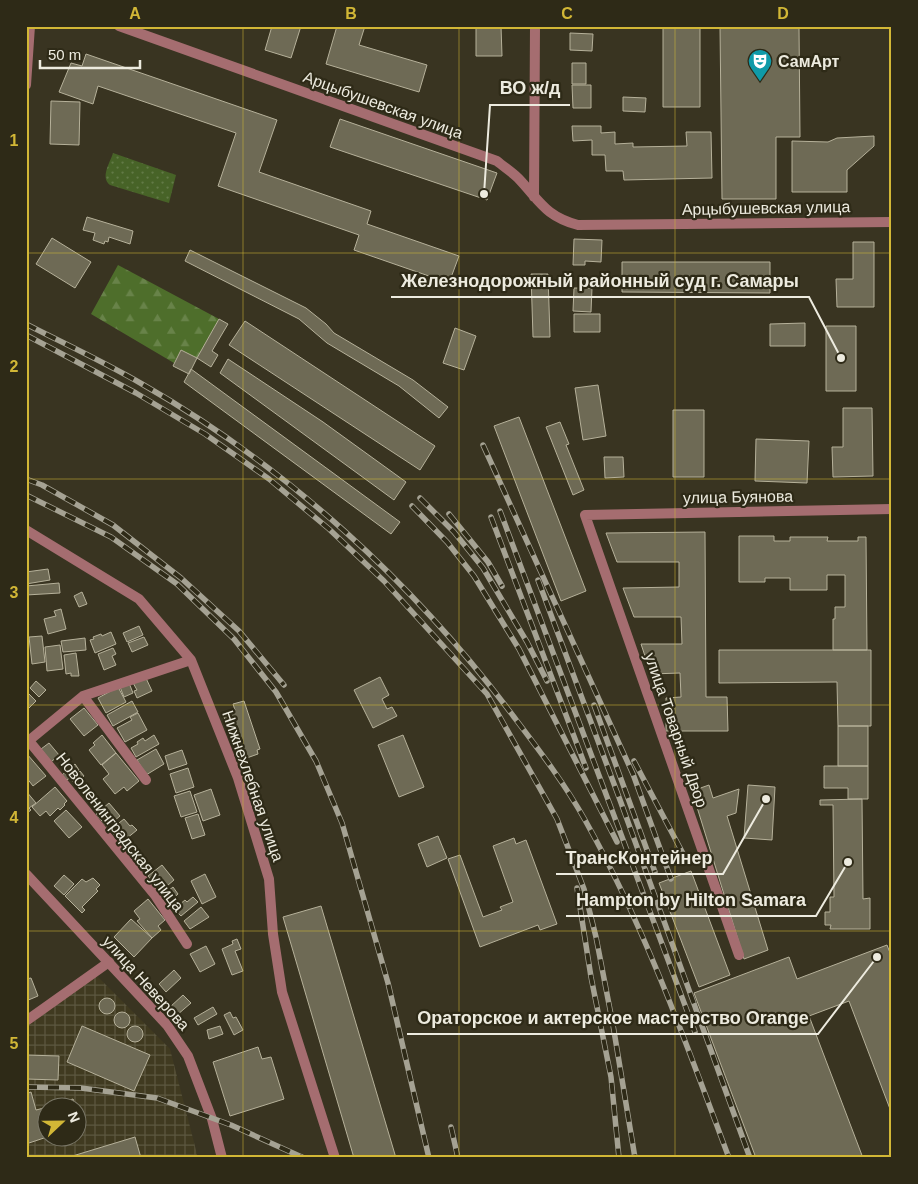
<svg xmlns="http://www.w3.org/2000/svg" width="918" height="1184" font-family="Arial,sans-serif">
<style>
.industrial{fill:url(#industrial-grid);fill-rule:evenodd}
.forest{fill:url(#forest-firs)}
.park{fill:url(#park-dots)}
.building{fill:#6e6a55;stroke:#b6b19a}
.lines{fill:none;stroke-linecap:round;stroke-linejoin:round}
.minor{stroke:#a56d70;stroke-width:10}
.tertiary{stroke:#a56d70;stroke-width:10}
.rail-casing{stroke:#a5a293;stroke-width:5.5}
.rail{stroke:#2e2a17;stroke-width:4;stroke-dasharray:11;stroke-linecap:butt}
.grid{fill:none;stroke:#d2b736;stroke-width:1;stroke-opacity:0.55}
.labels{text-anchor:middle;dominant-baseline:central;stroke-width:4.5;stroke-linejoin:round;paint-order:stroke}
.poi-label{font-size:16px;font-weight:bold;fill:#edebdf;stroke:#2e2a17;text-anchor:start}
.street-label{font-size:16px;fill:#edebdf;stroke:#2e2a17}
.leader{fill:none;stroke:#edebdf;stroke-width:2}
.callout-dot{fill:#edebdf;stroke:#2e2a17;stroke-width:2}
.callout-label{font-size:18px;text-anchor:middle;font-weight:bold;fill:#edebdf;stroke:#2e2a17;stroke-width:4.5;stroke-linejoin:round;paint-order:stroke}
.neatline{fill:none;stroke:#d2b736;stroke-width:2}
.grid-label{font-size:16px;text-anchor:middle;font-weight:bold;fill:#d2b736}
</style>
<defs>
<pattern id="industrial-grid" width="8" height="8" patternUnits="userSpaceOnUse" patternTransform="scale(1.25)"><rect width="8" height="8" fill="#403a20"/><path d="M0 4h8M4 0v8" fill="none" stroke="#5c5740"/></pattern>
<pattern id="forest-firs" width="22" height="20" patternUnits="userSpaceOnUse" patternTransform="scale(1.25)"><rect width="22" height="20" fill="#4e6e2b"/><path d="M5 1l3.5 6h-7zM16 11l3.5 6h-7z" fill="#688349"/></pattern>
<pattern id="park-dots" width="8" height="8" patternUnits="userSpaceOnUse" patternTransform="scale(1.25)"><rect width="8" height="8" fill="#476327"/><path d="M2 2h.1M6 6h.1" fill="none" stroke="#627a46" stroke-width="1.8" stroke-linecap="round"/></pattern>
</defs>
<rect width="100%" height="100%" fill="#393421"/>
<path class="industrial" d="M 96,975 L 170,1049 L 198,1158 L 26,1158 L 26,1027 ZM 48,1106 L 78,1106 L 78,1136 L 48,1136 Z"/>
<path class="forest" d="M 118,265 L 219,319 L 197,358 L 181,350 L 174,363 L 91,314 Z"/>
<path class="park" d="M 113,153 L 176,175 L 169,203 L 110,185 C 100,177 110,163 113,153 Z"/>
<path class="building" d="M 272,26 L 301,26 L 291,58 L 265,50 Z
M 337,26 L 365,26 L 359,45 L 427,65 L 419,92 L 326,64 Z
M 476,26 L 501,26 L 502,56 L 476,56 Z
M 663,26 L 700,26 L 700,107 L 663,107 Z
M 720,26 L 854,26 L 720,27 Z
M 720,27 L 799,27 L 800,137 L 776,137 L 776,199 L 722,199 Z
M 570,33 L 593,34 L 592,51 L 570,50 Z
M 86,54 L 277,120 L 259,172 L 371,211 L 367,224 L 459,256 L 449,283 L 354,250 L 359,235 L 218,186 L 236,133 L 98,86 L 93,104 L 59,92 L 71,63 L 82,66 Z
M 572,63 L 586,63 L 586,84 L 572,84 Z
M 572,85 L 591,85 L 591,108 L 573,108 Z
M 623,97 L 646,98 L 645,112 L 623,111 Z
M 51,101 L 80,102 L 79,145 L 50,144 Z
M 340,119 L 497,173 L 487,200 L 330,147 Z
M 572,126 L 601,126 L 601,133 L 615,132 L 615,144 L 633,143 L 633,147 L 687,146 L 686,132 L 711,132 L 712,178 L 624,180 L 623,171 L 606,171 L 605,155 L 592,155 L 592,140 L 573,141 Z
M 874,136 L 874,146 L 847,170 L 847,192 L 792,192 L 792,141 L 828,142 L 837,138 Z
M 87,217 L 133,231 L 130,244 L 109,237 L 108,242 L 105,241 L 104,244 L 93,240 L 95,233 L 83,230 Z
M 52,238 L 91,262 L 75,288 L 36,264 Z
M 574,239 L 602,240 L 601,262 L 585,261 L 585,265 L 573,265 Z
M 853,242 L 874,242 L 874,307 L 837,307 L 836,279 L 853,279 Z
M 190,250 L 306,308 L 326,324 L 334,333 L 413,380 L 448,407 L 439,418 L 399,386 L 327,343 L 299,319 L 185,261 Z
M 622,262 L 770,262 L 770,293 L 622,292 Z
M 531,274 L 548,274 L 550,337 L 533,337 Z
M 574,288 L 592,288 L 591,312 L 573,311 Z
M 574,314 L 600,314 L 600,332 L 574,332 Z
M 219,319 L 228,324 L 212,351 L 218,355 L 211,367 L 197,358 Z
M 245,321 L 435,446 L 420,470 L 229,345 Z
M 805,323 L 805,346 L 770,346 L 770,324 Z
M 826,326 L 856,326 L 856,391 L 826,391 Z
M 455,328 L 476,336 L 464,370 L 443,363 Z
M 181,350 L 197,358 L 189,374 L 173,366 Z
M 228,359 L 323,422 L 406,482 L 394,500 L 220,373 Z
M 191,369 L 400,522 L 391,534 L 184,382 Z
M 598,385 L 606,436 L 583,440 L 575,388 Z
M 843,408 L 872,408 L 873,476 L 833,477 L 832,447 L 843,447 Z
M 673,410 L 704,410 L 704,477 L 673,477 Z
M 519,417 L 586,591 L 561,601 L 494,426 Z
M 560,422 L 569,444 L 566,445 L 584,490 L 573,495 L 546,427 Z
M 756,439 L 809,441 L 807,483 L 755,481 Z
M 604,457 L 623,457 L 624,477 L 605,478 Z
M 705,532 L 706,697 L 727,697 L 728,731 L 666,731 L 666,698 L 681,697 L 680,673 L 651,674 L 641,644 L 682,644 L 681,617 L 634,617 L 623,588 L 679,587 L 679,562 L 617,562 L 606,533 Z
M 739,536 L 774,536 L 774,541 L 790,541 L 790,537 L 828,537 L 827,541 L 858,541 L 858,537 L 866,537 L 867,650 L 833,650 L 833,619 L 835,619 L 835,607 L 845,607 L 845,575 L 827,575 L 827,590 L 790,590 L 790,578 L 765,578 L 765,582 L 739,582 Z
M 48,569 L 50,580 L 26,584 L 26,572 Z
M 59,583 L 60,593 L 26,595 L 26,586 Z
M 82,592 L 87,604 L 79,607 L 74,596 Z
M 61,609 L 66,629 L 48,634 L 44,619 L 56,616 L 54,611 Z
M 139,626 L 143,635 L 127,642 L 123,633 Z
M 111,632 L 116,644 L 95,653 L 90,640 L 94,639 L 93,637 L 101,634 L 102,636 Z
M 42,636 L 45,662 L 32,664 L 29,637 Z
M 144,637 L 148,645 L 132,652 L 128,643 Z
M 85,638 L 86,650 L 63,652 L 61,641 Z
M 60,645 L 63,669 L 47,671 L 45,647 Z
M 113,648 L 116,654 L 112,656 L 116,665 L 104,670 L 98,654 Z
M 719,650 L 871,650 L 871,726 L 838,726 L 837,682 L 719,683 Z
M 76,653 L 79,676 L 71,676 L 71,673 L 66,674 L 64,655 Z
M 145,676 L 152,691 L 137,698 L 134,691 L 137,690 L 132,681 Z
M 380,677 L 389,695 L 382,699 L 387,709 L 392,707 L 397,716 L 373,728 L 354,690 Z
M 36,681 L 46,690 L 39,697 L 30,688 Z
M 129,683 L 133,693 L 124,697 L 120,687 Z
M 118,687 L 126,702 L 106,713 L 98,698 Z
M 26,691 L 36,701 L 27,710 L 26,709 Z
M 132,701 L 138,712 L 113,726 L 107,715 Z
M 244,701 L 260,749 L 257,750 L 258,754 L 241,760 L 240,755 L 237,756 L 223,714 L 235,710 L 233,704 Z
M 84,708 L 98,725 L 84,736 L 70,719 Z
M 138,713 L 147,730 L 125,742 L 117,728 L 132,720 L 130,717 Z
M 838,726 L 868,726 L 868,766 L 838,766 Z
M 102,735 L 116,753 L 101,765 L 89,750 L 95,745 L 93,743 Z
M 154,735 L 159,744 L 136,757 L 131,748 L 138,744 L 137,742 L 143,738 L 145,741 Z
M 403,735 L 424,787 L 399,797 L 378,745 Z
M 49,743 L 59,755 L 51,762 L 41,749 Z
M 156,749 L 164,764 L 146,775 L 137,760 Z
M 182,750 L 187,764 L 169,770 L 165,756 Z
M 116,753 L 139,781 L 127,791 L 124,787 L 115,794 L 103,779 L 109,774 L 102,765 Z
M 26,754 L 27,754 L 46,776 L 33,786 L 26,777 Z
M 75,764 L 79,770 L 67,780 L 62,775 Z
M 824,766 L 868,766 L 868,799 L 848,799 L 848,788 L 824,788 Z
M 188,768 L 194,787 L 176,793 L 170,774 Z
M 80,771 L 84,776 L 75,784 L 70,779 Z
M 709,785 L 713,798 L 739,789 L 736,813 L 727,816 L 768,950 L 744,959 L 692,791 Z
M 748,785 L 775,787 L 772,840 L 744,838 Z
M 55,787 L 67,801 L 64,804 L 65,805 L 60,810 L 58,808 L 50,816 L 46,811 L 40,816 L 32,807 Z
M 211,789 L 220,815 L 203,821 L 194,795 Z
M 26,791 L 36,803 L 29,808 L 31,810 L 26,814 Z
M 190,791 L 197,812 L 181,817 L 174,796 Z
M 862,799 L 863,899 L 870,898 L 870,929 L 830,929 L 831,925 L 825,925 L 825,912 L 830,912 L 830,897 L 834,897 L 833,805 L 820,805 L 820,800 Z
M 109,803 L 120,816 L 107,827 L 96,814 Z
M 66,810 L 82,827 L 69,838 L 54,821 Z
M 198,814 L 205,835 L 192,839 L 185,818 Z
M 124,819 L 130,826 L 132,825 L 137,830 L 121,843 L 110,830 Z
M 438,836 L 447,858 L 427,867 L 418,844 Z
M 514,838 L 516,844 L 526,840 L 557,924 L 540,930 L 538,925 L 480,947 L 448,859 L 460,855 L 483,917 L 502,910 L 500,907 L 513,902 L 493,846 Z
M 162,865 L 174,880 L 161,891 L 148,876 Z
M 691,871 L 730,975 L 699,987 L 659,883 Z
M 205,874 L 216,897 L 202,904 L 191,881 Z
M 64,875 L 74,884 L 64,895 L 54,886 Z
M 93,878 L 100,885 L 96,889 L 98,891 L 82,907 L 85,910 L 82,913 L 65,896 L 82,879 L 86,882 Z
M 173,887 L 178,894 L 169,902 L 163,895 Z
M 193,897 L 198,902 L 181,916 L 174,909 L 185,900 L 187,902 Z
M 148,899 L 165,920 L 158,926 L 161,930 L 152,938 L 137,921 L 140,919 L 134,911 Z
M 321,906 L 396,1158 L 354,1158 L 283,917 Z
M 201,907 L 209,917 L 190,929 L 184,921 Z
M 131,919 L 152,938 L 134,957 L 114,937 Z
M 237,939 L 241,949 L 235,951 L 243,971 L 232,975 L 222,949 L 233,944 L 232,941 Z
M 887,945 L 892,958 L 892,1108 L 890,1109 L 849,1001 L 809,1016 L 863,1158 L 756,1158 L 694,993 L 789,957 L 797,979 Z
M 206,946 L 215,964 L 200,972 L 190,954 Z
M 174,970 L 181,978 L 166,992 L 159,984 Z
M 31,978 L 38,996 L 26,1001 L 26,979 Z
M 183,995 L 191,1003 L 177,1015 L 170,1007 Z
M99 1006a8 8 0 1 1 16 0a8 8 0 1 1-16 0Z
M 213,1007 L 217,1014 L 198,1025 L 194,1018 Z
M114 1020a8 8 0 1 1 16 0a8 8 0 1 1-16 0Z
M 230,1012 L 233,1018 L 236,1017 L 243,1030 L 234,1035 L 224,1015 Z
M127 1034a8 8 0 1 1 16 0a8 8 0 1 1-16 0Z
M 82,1026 L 150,1055 L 134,1091 L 67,1062 Z
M 220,1026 L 223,1034 L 209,1039 L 207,1030 Z
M 258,1047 L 262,1059 L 271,1057 L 284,1099 L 230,1116 L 213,1062 Z
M 26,1055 L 59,1056 L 58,1080 L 26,1079 Z
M 31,1092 L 36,1110 L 48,1107 L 48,1136 L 50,1136 L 26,1144 L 26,1094 Z
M 73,1099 L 76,1106 L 48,1106 Z
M 135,1137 L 141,1158 L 66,1158 Z"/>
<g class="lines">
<path class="minor" d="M 119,26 L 497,161 C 504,167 512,172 518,178 C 540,201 545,216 578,225 L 892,222
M 26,85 L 30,26
M 534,197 L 535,26
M 26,530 L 139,599 L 191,660 L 238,778 L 269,879 L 273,934 L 282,992 L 335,1158
M 83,696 L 146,780
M 29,741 L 155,895 L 187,944
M 26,743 L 83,696 L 191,660
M 739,955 L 585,515 L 892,509
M 26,1021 L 109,962"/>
<path class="tertiary" d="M 26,874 L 167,1025 L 188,1056 L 212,1119 L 222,1158"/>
<g class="rail-casing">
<path id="rail" d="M 26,324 C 65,344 104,362 142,384 C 287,467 414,583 514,717 C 539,750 565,784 585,820 C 645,927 686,1043 729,1158
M 26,335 L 136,393 L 205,434 L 269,479 L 329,529 L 384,581 L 487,694 L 557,819 L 584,889 L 596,937 L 613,1025 L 635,1158
M 483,445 L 633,774 L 671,879
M 26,479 L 42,485 L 113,525 L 181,578 L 239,631 L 284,685
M 26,495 L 111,537 L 177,584 L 234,639 L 276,692 L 316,761 L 342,823 L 388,983 L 429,1158
M 420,498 L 454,532 L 483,568 L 527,642 L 547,681
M 412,506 L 447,542 L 474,576 L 519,649 L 617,842
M 500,511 L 695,1032
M 449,514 L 488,562 L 502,586
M 491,517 L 586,768
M 538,580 L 620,800 L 750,1158
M 594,705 L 655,872
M 634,761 L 688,863
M 577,888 L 591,977 L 611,1077 L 619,1158
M 26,1087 L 81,1088 L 157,1098 L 231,1125 L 304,1158
M 451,1127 L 458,1158"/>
</g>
<use href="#rail" class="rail"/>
</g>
<path class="grid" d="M 243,26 L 243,1158M 459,26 L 459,1158M 675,26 L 675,1158M 26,253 L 892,253M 26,479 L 892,479M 26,705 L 892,705M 26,931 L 892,931"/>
<defs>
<g id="theatre-pin" transform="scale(1.25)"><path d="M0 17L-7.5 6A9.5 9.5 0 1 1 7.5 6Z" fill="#0f9aa8" stroke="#2e2a17"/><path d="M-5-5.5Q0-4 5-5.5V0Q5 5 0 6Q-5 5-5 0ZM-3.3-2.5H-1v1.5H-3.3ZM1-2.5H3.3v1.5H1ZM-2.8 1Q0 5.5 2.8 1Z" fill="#fff"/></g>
</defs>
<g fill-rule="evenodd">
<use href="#theatre-pin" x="760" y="61"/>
</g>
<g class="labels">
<g class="poi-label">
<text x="778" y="61">СамАрт</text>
</g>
<g class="street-label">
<text transform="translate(383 105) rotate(20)">Арцыбушевская улица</text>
<text transform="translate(766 208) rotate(-1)">Арцыбушевская улица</text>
<text transform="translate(738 497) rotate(-1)">улица Буянова</text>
<text transform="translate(676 730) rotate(71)">улица Товарный Двор</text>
<text transform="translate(253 786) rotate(71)">Нижнехлебная улица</text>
<text transform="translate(120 832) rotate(52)">Новоленинградская улица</text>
<text transform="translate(146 983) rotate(48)">улица Неверова</text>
</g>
</g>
<path class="leader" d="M484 194L490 105H570M841 358L809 297H391M766 799L723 874H556M848 862L816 916H566M877 957L818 1034H407"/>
<g class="callout-dot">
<circle cx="484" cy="194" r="5"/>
<circle cx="841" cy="358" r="5"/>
<circle cx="766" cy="799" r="5"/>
<circle cx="848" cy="862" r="5"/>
<circle cx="877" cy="957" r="5"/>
</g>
<g class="callout-label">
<text x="530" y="94">ВО ж/д</text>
<text x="600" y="287">Железнодорожный районный суд г. Самары</text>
<text x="639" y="864">ТрансКонтейнер</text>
<text x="691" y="906">Hampton by Hilton Samara</text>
<text x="613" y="1024">Ораторское и актерское мастерство Orange</text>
</g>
<rect width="918" height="1184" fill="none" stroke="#2e2a17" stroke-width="55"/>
<g transform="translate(62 1122) rotate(68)"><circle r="24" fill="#2e2a17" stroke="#7a7767"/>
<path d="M0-4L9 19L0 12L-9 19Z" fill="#d2b736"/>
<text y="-8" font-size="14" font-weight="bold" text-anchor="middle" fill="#edebdf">N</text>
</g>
<path d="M40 60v8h100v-8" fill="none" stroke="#edebdf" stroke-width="2.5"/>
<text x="48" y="60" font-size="15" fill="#edebdf" stroke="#2e2a17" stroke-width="4" paint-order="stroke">50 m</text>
<rect x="28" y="28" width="862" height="1128" class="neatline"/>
<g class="grid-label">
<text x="135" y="19">A</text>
<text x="351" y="19">B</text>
<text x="567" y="19">C</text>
<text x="783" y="19">D</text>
<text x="14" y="146">1</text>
<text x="14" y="372">2</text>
<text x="14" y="598">3</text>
<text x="14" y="823">4</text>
<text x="14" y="1049">5</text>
</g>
</svg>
